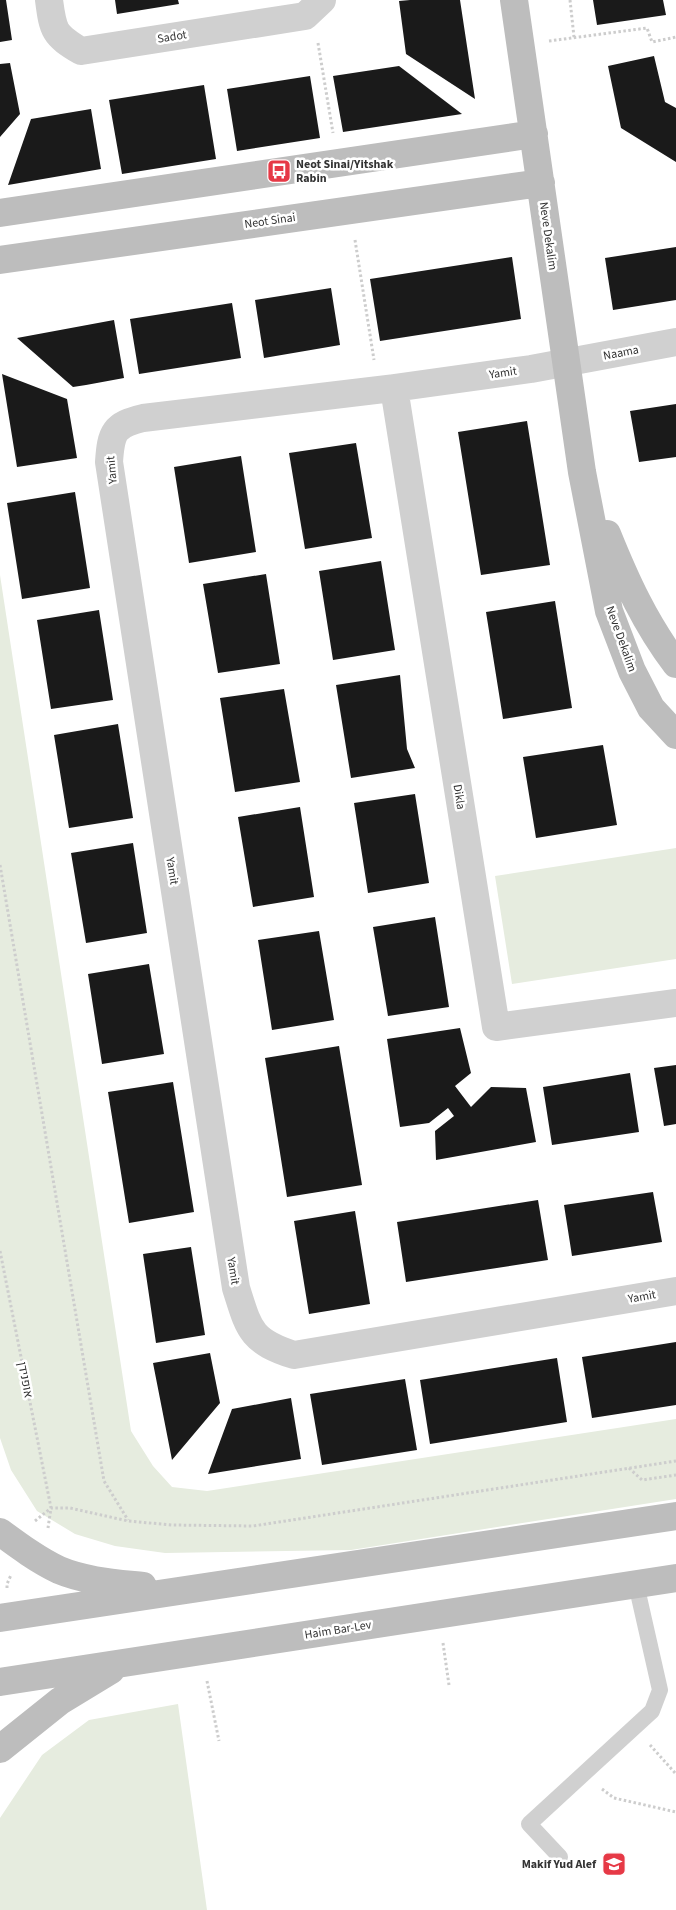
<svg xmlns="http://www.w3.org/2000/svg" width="676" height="1910" font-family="'Source Sans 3',Heebo,sans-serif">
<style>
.green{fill:#e6ecdf}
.building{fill:#1a1a1a}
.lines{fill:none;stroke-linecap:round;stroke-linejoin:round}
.path{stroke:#cdcdcd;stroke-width:3;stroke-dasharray:2.5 2.5;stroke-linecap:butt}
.lane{stroke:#d0d0d0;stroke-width:16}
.street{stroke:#d0d0d0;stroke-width:28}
.secondary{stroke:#bdbdbd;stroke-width:28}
.labels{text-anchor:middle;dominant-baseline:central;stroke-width:5;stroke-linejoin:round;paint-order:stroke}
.street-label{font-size:12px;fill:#333;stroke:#fff}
.poi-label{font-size:12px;font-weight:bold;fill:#333;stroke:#fff;text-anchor:start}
</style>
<rect width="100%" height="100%" fill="#fff"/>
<path class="green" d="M 0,575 L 131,1431 L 153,1466 L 172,1487 L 207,1491 L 676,1419 L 676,1499 L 351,1550 L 165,1553 L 115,1546 L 75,1534 L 37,1511 L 11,1470 L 0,1438 Z
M 676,848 L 676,959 L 512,984 L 495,876 Z
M 178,1704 L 207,1910 L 0,1910 L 0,1818 L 42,1755 L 89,1720 Z"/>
<path class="building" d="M 0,0 L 6,0 L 12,40 L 0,42 Z
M 115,0 L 178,0 L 179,4 L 117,14 Z
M 410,0 L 460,0 L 475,99 L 406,54 L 399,1 Z
M 593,0 L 663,0 L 666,15 L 597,25 Z
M 654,56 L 665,102 L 676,108 L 676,162 L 621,128 L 608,66 Z
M 10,63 L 20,114 L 0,137 L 0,64 Z
M 399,66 L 462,114 L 343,132 L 333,76 Z
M 310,76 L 320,138 L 237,151 L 227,89 Z
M 204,85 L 216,159 L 122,174 L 109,100 Z
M 91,109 L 101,169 L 8,185 L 31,119 Z
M 676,247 L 676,300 L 613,310 L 605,258 Z
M 512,257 L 521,319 L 380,341 L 370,279 Z
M 331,288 L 340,345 L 264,358 L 255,300 Z
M 232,303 L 241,358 L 139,374 L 130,319 Z
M 114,320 L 124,378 L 86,385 L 73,387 L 17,338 Z
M 2,374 L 67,399 L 77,458 L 17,467 Z
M 676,404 L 676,457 L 639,462 L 630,411 Z
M 527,421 L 550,565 L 481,575 L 458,432 Z
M 356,443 L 372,538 L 305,549 L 289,453 Z
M 241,456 L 256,552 L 189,563 L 174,467 Z
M 75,492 L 90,588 L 22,599 L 7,503 Z
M 381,561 L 395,650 L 333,660 L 319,571 Z
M 266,574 L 280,664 L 218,673 L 203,584 Z
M 555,601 L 572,708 L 503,719 L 486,612 Z
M 99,610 L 113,700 L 51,709 L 37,620 Z
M 400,675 L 407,749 L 415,768 L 351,778 L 336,685 Z
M 284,689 L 300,782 L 235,792 L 220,698 Z
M 118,724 L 133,818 L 69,828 L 54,735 Z
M 603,745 L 617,825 L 536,838 L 523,757 Z
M 415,794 L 429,883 L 368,893 L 354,803 Z
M 300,807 L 314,897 L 253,907 L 238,817 Z
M 133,843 L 147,933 L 86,943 L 71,853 Z
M 435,917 L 449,1007 L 388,1016 L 373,927 Z
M 319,931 L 334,1020 L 272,1030 L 258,940 Z
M 149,964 L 164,1054 L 102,1064 L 88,974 Z
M 460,1028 L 471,1073 L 455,1086 L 471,1107 L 491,1087 L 526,1088 L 536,1142 L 436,1160 L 435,1131 L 454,1116 L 448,1108 L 429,1123 L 400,1127 L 387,1039 Z
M 339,1046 L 362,1185 L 287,1197 L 265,1058 Z
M 676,1065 L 676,1124 L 664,1126 L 654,1068 Z
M 630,1073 L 639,1132 L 552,1145 L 543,1087 Z
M 173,1082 L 194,1212 L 129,1223 L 108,1092 Z
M 653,1192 L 662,1242 L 572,1256 L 564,1205 Z
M 538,1200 L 548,1260 L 406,1282 L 397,1222 Z
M 355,1211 L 370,1304 L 309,1314 L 294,1221 Z
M 191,1247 L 205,1335 L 156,1343 L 143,1254 Z
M 676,1342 L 676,1405 L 592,1418 L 582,1357 Z
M 210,1353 L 220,1403 L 172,1460 L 153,1363 Z
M 557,1358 L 567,1422 L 430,1444 L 420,1380 Z
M 405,1379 L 417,1450 L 322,1465 L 310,1394 Z
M 291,1398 L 301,1459 L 208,1474 L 232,1409 Z"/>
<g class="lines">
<path class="path" d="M 570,0 L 574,37
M 549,41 L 647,28 L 652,42 L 676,37
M 318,43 L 333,133
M 355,240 L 374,360
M 0,865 L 104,1481 L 128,1520
M 0,1251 L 51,1508 L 48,1528
M 629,1468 L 642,1480 L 676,1475
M 35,1521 L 51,1508 L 70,1508 L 128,1521 L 172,1525 L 253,1526 L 676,1461
M 7,1588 L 7,1584 L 11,1575
M 443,1643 L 449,1685
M 207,1681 L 219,1741
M 650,1745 L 676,1774
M 602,1789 L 614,1798 L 676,1812"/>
<path class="lane" d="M 560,1857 L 529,1824 L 652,1711 L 660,1690 L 636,1584"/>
<path class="street" d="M 49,0 C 53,31 54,35 81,51 L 305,16 L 322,0
M 676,342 L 531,369 L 394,388 L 143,418 C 114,425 111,432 109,462 L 236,1288 C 249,1329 250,1341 294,1355 L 676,1291
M 394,388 L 496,1027 L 676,1003"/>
<path class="secondary" d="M 514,0 L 582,472 L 609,611 L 632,671 L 651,708 L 676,735
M 0,213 L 534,134
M 0,260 L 541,183
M 607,534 C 626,581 645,623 676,664
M 0,1532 C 19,1546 38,1560 59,1570 C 85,1581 115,1583 143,1586
M 0,1618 L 676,1516
M 0,1682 L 676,1578
M 0,1749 L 60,1701 L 111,1670"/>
</g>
<defs>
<g id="bus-square" transform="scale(1.25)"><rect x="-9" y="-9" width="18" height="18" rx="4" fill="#e63946" stroke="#fff"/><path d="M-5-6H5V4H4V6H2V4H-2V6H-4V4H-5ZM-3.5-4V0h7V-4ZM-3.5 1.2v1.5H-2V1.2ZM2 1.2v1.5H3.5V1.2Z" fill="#fff"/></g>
<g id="school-square" transform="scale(1.25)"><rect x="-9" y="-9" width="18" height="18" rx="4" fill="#e63946" stroke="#fff"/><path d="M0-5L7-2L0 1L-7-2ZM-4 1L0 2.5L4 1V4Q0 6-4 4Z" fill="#fff"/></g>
</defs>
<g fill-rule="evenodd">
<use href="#bus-square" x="279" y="171"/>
<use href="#school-square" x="614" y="1864"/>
</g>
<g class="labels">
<g class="street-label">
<text transform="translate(172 37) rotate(-9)">Sadot</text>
<text transform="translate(270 221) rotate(-8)">Neot Sinai</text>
<text transform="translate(548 236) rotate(82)">Neve Dekalim</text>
<text transform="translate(621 353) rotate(-11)">Naama</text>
<text transform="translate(503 373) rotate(-8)">Yamit</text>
<text transform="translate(112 470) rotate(-95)">Yamit</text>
<text transform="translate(621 639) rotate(70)">Neve Dekalim</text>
<text transform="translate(459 797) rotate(81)">Dikla</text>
<text transform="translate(172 871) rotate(81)">Yamit</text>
<text transform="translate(233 1271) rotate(81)">Yamit</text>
<text transform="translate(642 1297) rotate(-10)">Yamit</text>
<text transform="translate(25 1380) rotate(79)">אופנידן</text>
<text transform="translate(338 1630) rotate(-9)">Haim Bar-Lev</text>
</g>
<g class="poi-label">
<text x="296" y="164">Neot Sinai/Yitshak<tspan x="296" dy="14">Rabin</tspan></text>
<text x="596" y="1864" text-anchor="end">Makif Yud Alef</text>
</g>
</g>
</svg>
